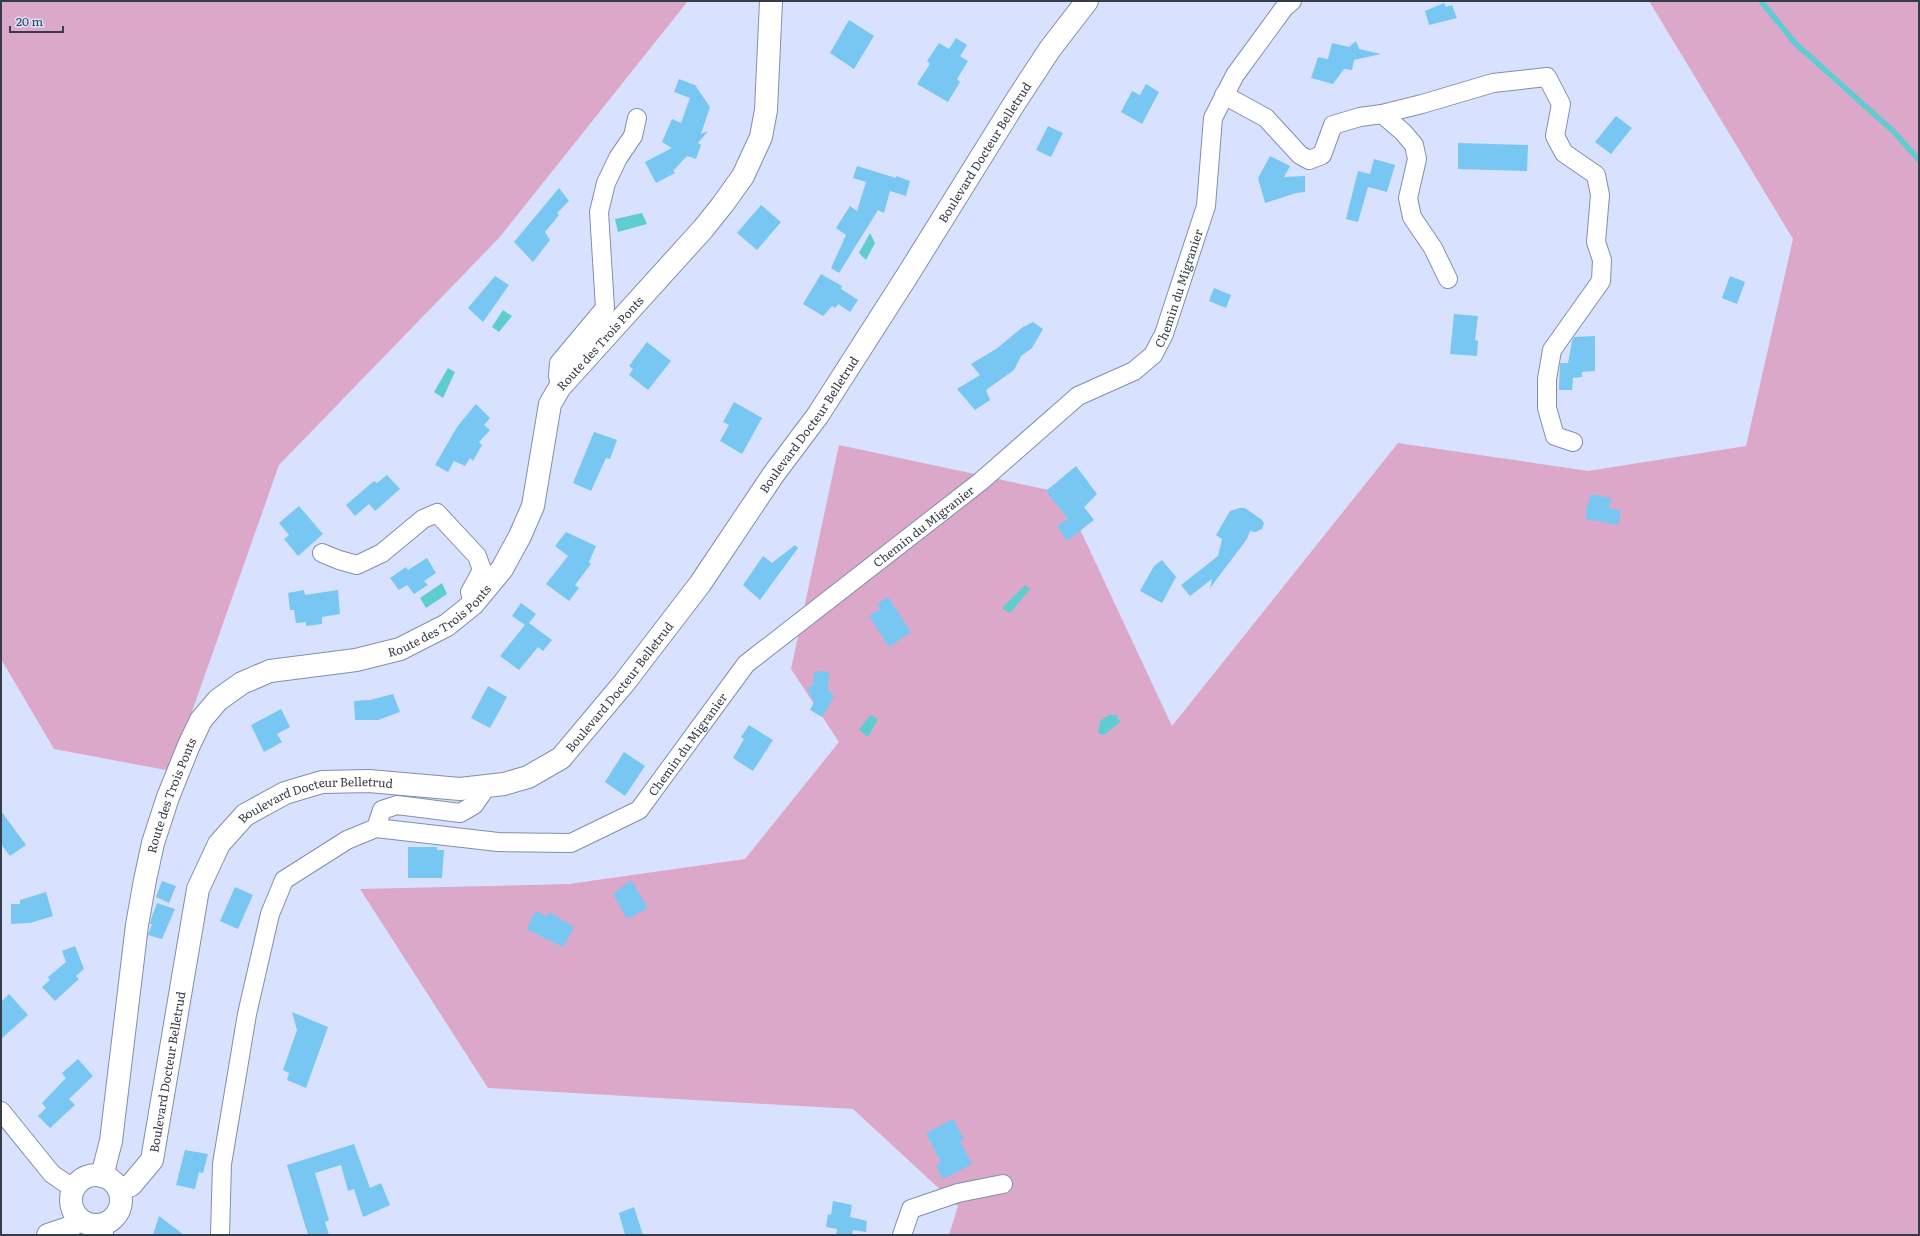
<svg xmlns="http://www.w3.org/2000/svg" width="1920" height="1236" font-family="Literata,serif">
<style>
.green{fill:#dca8ca}
.water{fill:#5fccd1}
.lines{fill:none;stroke-linecap:round;stroke-linejoin:round}
.stream{stroke:#5fccd1;stroke-width:5.5}
.building{fill:#78c6f2}
.minor-casing{stroke:#828eae;stroke-width:20}
.tertiary-casing{stroke:#828eae;stroke-width:24}
.secondary-casing{stroke:#828eae;stroke-width:24}
.minor{stroke:#fff;stroke-width:18}
.tertiary{stroke:#fff;stroke-width:22}
.secondary{stroke:#fff;stroke-width:22}
.labels{text-anchor:middle;dominant-baseline:central;stroke-width:3;stroke-linejoin:round;paint-order:stroke}
.street-label{font-size:12px;fill:#373c4a;stroke:#d8e2fe}
</style>
<rect width="100%" height="100%" fill="#d8e2fe"/>
<path class="green" d="M 1,1 L 688,1 L 499,238 L 279,465 L 171,771 L 54,749 L 1,659 Z
M 1649,1 L 1919,1 L 1919,1235 L 949,1235 L 958,1206 L 853,1109 L 488,1088 L 360,889 L 569,884 L 745,859 L 839,742 L 791,669 L 839,445 L 1063,493 L 1172,726 L 1398,443 L 1588,471 L 1746,446 L 1793,239 Z"/>
<path class="water" d="M 642,213 L 647,224 L 618,232 L 615,219 Z
M 870,233 L 875,243 L 866,260 L 859,253 Z
M 503,310 L 512,316 L 499,332 L 492,327 Z
M 448,368 L 455,372 L 443,398 L 434,392 Z
M 442,583 L 447,594 L 426,608 L 420,598 Z
M 1025,585 L 1030,589 L 1010,613 L 1002,608 Z
M 870,715 L 878,719 L 868,737 L 859,730 Z
M 1109,715 L 1116,715 L 1120,722 L 1104,735 L 1098,733 L 1100,721 Z"/>
<g class="lines">
<path class="stream" d="M 1761,1 L 1795,43 L 1893,131 L 1919,160"/>
</g>
<path class="building" d="M 1444,3 L 1446,7 L 1452,5 L 1457,18 L 1429,25 L 1425,11 Z
M 849,20 L 874,36 L 854,69 L 830,53 Z
M 956,38 L 967,45 L 960,56 L 968,61 L 957,79 L 960,82 L 948,102 L 917,84 L 930,64 L 927,61 L 939,43 L 949,49 Z
M 1356,41 L 1359,49 L 1381,54 L 1354,60 L 1352,70 L 1344,69 L 1333,84 L 1311,78 L 1318,57 L 1328,59 L 1332,43 L 1349,47 Z
M 679,79 L 695,85 L 710,107 L 701,134 L 708,131 L 698,143 L 701,145 L 696,159 L 687,156 L 673,171 L 675,173 L 656,183 L 645,162 L 672,148 L 662,142 L 672,119 L 681,123 L 690,98 L 674,92 Z
M 1146,84 L 1159,92 L 1142,124 L 1121,112 L 1132,91 L 1140,95 Z
M 1616,116 L 1632,128 L 1611,154 L 1595,142 Z
M 1048,126 L 1063,133 L 1051,157 L 1036,150 Z
M 1458,143 L 1528,145 L 1527,171 L 1458,169 Z
M 1270,156 L 1290,166 L 1284,177 L 1305,176 L 1305,192 L 1296,193 L 1265,203 L 1258,178 Z
M 1374,159 L 1395,165 L 1387,192 L 1368,187 L 1358,222 L 1346,219 L 1358,171 L 1370,174 Z
M 857,166 L 896,178 L 896,176 L 910,181 L 906,196 L 890,191 L 884,213 L 878,210 L 839,273 L 831,268 L 846,235 L 836,228 L 850,206 L 857,211 L 866,182 L 853,178 Z
M 559,188 L 569,201 L 557,213 L 559,215 L 545,232 L 550,240 L 533,262 L 514,242 Z
M 761,205 L 781,222 L 757,250 L 737,233 Z
M 821,274 L 842,286 L 841,289 L 858,300 L 850,312 L 838,304 L 835,308 L 832,306 L 823,316 L 803,304 Z
M 495,276 L 509,285 L 483,322 L 468,308 Z
M 1730,276 L 1745,282 L 1737,304 L 1722,298 Z
M 1214,288 L 1231,295 L 1226,308 L 1209,301 Z
M 1454,314 L 1478,316 L 1475,340 L 1478,341 L 1477,356 L 1450,354 Z
M 1033,322 L 1043,329 L 1032,348 L 1021,356 L 1014,370 L 986,390 L 990,400 L 975,410 L 957,389 L 980,375 L 971,364 L 996,349 L 1023,327 Z
M 1595,336 L 1595,371 L 1582,372 L 1582,377 L 1573,378 L 1572,390 L 1559,390 L 1560,363 L 1568,363 L 1572,341 L 1574,337 Z
M 647,342 L 671,361 L 648,390 L 629,375 L 633,369 L 629,366 Z
M 734,402 L 762,418 L 742,454 L 720,441 L 729,425 L 723,422 Z
M 476,404 L 490,418 L 484,425 L 490,430 L 479,442 L 482,445 L 473,461 L 470,458 L 465,466 L 454,461 L 448,472 L 435,465 L 457,427 Z
M 594,432 L 617,440 L 610,459 L 606,458 L 591,491 L 573,483 Z
M 1076,466 L 1097,494 L 1084,507 L 1094,520 L 1067,541 L 1057,526 L 1068,519 L 1046,491 Z
M 387,475 L 400,489 L 375,511 L 369,504 L 355,516 L 346,505 L 374,481 L 377,483 Z
M 1591,494 L 1611,498 L 1609,508 L 1621,511 L 1618,525 L 1586,519 L 1586,510 Z
M 299,506 L 323,534 L 298,556 L 284,539 L 289,535 L 279,523 Z
M 1240,508 L 1245,508 L 1262,520 L 1264,523 L 1262,529 L 1256,532 L 1250,531 L 1247,539 L 1210,588 L 1212,579 L 1190,596 L 1181,585 L 1218,556 L 1222,539 L 1216,535 L 1230,511 Z
M 566,532 L 596,546 L 589,562 L 591,564 L 575,585 L 579,588 L 569,601 L 546,584 L 568,556 L 555,546 Z
M 795,545 L 798,548 L 760,600 L 743,585 L 763,556 L 772,563 Z
M 427,558 L 436,573 L 424,581 L 428,585 L 414,594 L 407,585 L 399,590 L 390,578 L 406,567 L 408,570 Z
M 1162,560 L 1176,577 L 1162,603 L 1140,591 L 1154,566 Z
M 304,590 L 305,595 L 338,590 L 340,614 L 322,617 L 322,624 L 306,626 L 306,622 L 296,623 L 294,610 L 290,610 L 288,593 Z
M 888,597 L 911,632 L 889,647 L 869,616 L 880,609 L 877,604 Z
M 521,603 L 536,614 L 529,623 L 552,640 L 543,651 L 538,647 L 519,670 L 500,656 L 525,625 L 512,616 Z
M 814,671 L 829,672 L 828,689 L 834,697 L 822,717 L 810,710 L 814,702 L 807,688 L 813,685 Z
M 488,686 L 507,697 L 490,728 L 471,718 Z
M 393,694 L 400,712 L 378,720 L 355,720 L 354,701 L 370,700 Z
M 281,709 L 290,727 L 277,734 L 282,742 L 264,752 L 251,725 Z
M 749,725 L 773,740 L 753,771 L 733,758 L 744,739 L 741,737 Z
M 624,752 L 645,766 L 625,796 L 605,782 Z
M 1,811 L 26,845 L 10,856 L 1,844 Z
M 408,847 L 437,847 L 437,850 L 444,850 L 442,878 L 408,878 Z
M 631,880 L 648,908 L 627,919 L 613,894 Z
M 162,881 L 176,886 L 169,903 L 156,897 Z
M 235,887 L 253,895 L 238,929 L 220,921 Z
M 46,892 L 53,916 L 30,923 L 11,924 L 11,904 L 20,904 L 20,900 Z
M 157,903 L 175,909 L 162,939 L 148,935 L 152,924 L 150,924 L 151,919 Z
M 536,911 L 546,916 L 549,912 L 574,927 L 563,947 L 526,929 Z
M 75,946 L 84,969 L 76,976 L 79,979 L 55,1001 L 42,987 L 50,980 L 48,977 L 66,962 L 62,951 Z
M 9,994 L 28,1015 L 1,1039 L 1,1002 Z
M 292,1012 L 328,1027 L 306,1088 L 287,1080 L 289,1073 L 283,1070 L 297,1030 Z
M 78,1059 L 93,1076 L 69,1099 L 75,1105 L 50,1128 L 38,1116 L 46,1108 L 42,1103 L 66,1078 L 62,1073 Z
M 953,1119 L 964,1139 L 960,1141 L 972,1164 L 943,1179 L 936,1166 L 941,1163 L 926,1133 Z
M 354,1144 L 370,1188 L 381,1183 L 390,1205 L 363,1217 L 354,1189 L 348,1191 L 341,1165 L 315,1173 L 329,1220 L 325,1222 L 329,1235 L 308,1235 L 287,1165 Z
M 185,1150 L 208,1154 L 203,1173 L 199,1172 L 195,1189 L 176,1185 Z
M 833,1201 L 852,1205 L 850,1217 L 867,1221 L 866,1232 L 853,1230 L 852,1235 L 836,1235 L 837,1229 L 826,1227 L 828,1214 L 831,1215 Z
M 634,1207 L 643,1235 L 625,1235 L 619,1213 Z
M 159,1216 L 184,1235 L 153,1235 Z"/>
<g class="lines">
<g class="minor-casing">
<g id="minor">
<path d="M 1224,95 L 1266,118 L 1300,155 L 1309,160 L 1322,155 L 1333,125 L 1360,117 L 1382,114 L 1422,104 L 1493,83 L 1547,77 L 1561,104 L 1555,136 L 1564,153 L 1596,175 L 1600,195 L 1596,242 L 1602,260 L 1601,281 L 1552,350 L 1547,379 L 1547,408 L 1555,436 L 1573,442"/>
<path d="M 1382,114 L 1403,132 L 1414,145 L 1417,159 L 1408,198 L 1412,217 L 1433,248 L 1448,279"/>
<path d="M 560,387 L 558,376 L 559,363 L 605,308 L 599,212 L 606,183 L 618,158 L 633,136 L 637,118"/>
<path d="M 322,553 L 339,560 L 357,565 L 382,553 L 423,519 L 437,513 L 477,556 L 482,570 L 470,592 L 473,604"/>
<path id="s1" d="M 376,828 L 498,842 L 571,843 L 639,810 L 746,664 L 980,482 L 1078,396 L 1134,371 L 1153,355 L 1164,334 L 1206,206 L 1213,118 L 1235,75 L 1284,8 L 1292,1"/>
<path d="M 1,1111 L 52,1174 L 74,1189"/>
<path d="M 103,1224 L 104,1235"/>
<path d="M 220,1235 L 222,1164 L 247,1014 L 270,914 L 284,880 L 347,840 L 376,828 L 382,810 L 397,805 L 460,813 L 474,805 L 487,786"/>
<path d="M 902,1235 L 911,1209 L 958,1193 L 1003,1184"/>
</g>
</g>
<g class="tertiary-casing">
<g id="tertiary">
<path id="s2" d="M 102,1176 L 111,1141 L 137,925 L 145,880 L 153,843 L 168,797 L 189,745 L 201,720 L 218,700 L 242,683 L 270,671 L 356,660 L 400,649 L 447,625 L 473,604 L 502,569 L 520,536 L 533,506 L 550,404 L 560,387 L 703,229 L 723,204 L 743,176 L 761,137 L 766,110 L 771,1"/>
</g>
</g>
<g class="secondary-casing">
<g id="secondary">
<circle cx="96" cy="1200" r="25"/>
<path id="s3" d="M 119,1190 L 131,1185 L 152,1160 L 198,889 L 219,844 L 245,815 L 285,793 L 322,782 L 369,781 L 460,789 L 504,784 L 528,777 L 561,758 L 624,683 L 700,584 L 773,475 L 818,415 L 907,276 L 1014,104 L 1050,49 L 1087,1"/>
<path d="M 48,1235 L 69,1228 L 79,1219"/>
</g>
</g>
<use href="#minor" class="minor"/>
<use href="#tertiary" class="tertiary"/>
<use href="#secondary" class="secondary"/>
</g>
<g class="labels">
<g class="street-label">
<text stroke="none"><textPath href="#s3" startOffset="1479">Boulevard Docteur Belletrud</textPath></text>
<text stroke="none"><textPath href="#s1" startOffset="1037">Chemin du Migranier</textPath></text>
<text stroke="none"><textPath href="#s2" startOffset="1072">Route des Trois Ponts</textPath></text>
<text stroke="none"><textPath href="#s3" startOffset="1155">Boulevard Docteur Belletrud</textPath></text>
<text stroke="none"><textPath href="#s1" startOffset="677">Chemin du Migranier</textPath></text>
<text stroke="none"><textPath href="#s2" startOffset="736">Route des Trois Ponts</textPath></text>
<text stroke="none"><textPath href="#s3" startOffset="831">Boulevard Docteur Belletrud</textPath></text>
<text stroke="none"><textPath href="#s1" startOffset="353">Chemin du Migranier</textPath></text>
<text stroke="none"><textPath href="#s2" startOffset="388">Route des Trois Ponts</textPath></text>
<text stroke="none"><textPath href="#s3" startOffset="483">Boulevard Docteur Belletrud</textPath></text>
<text stroke="none"><textPath href="#s3" startOffset="135">Boulevard Docteur Belletrud</textPath></text>
</g>
</g>
<rect width="1920" height="1236" fill="none" stroke="#373c4a" stroke-width="4"/>
<path d="M10 26v6h53v-6" fill="none" stroke="#373c4a" stroke-width="2"/>
<text x="16" y="26" font-size="12" fill="#373c4a" stroke="#d8e2fe" stroke-width="3" paint-order="stroke">20 m</text>
</svg>
